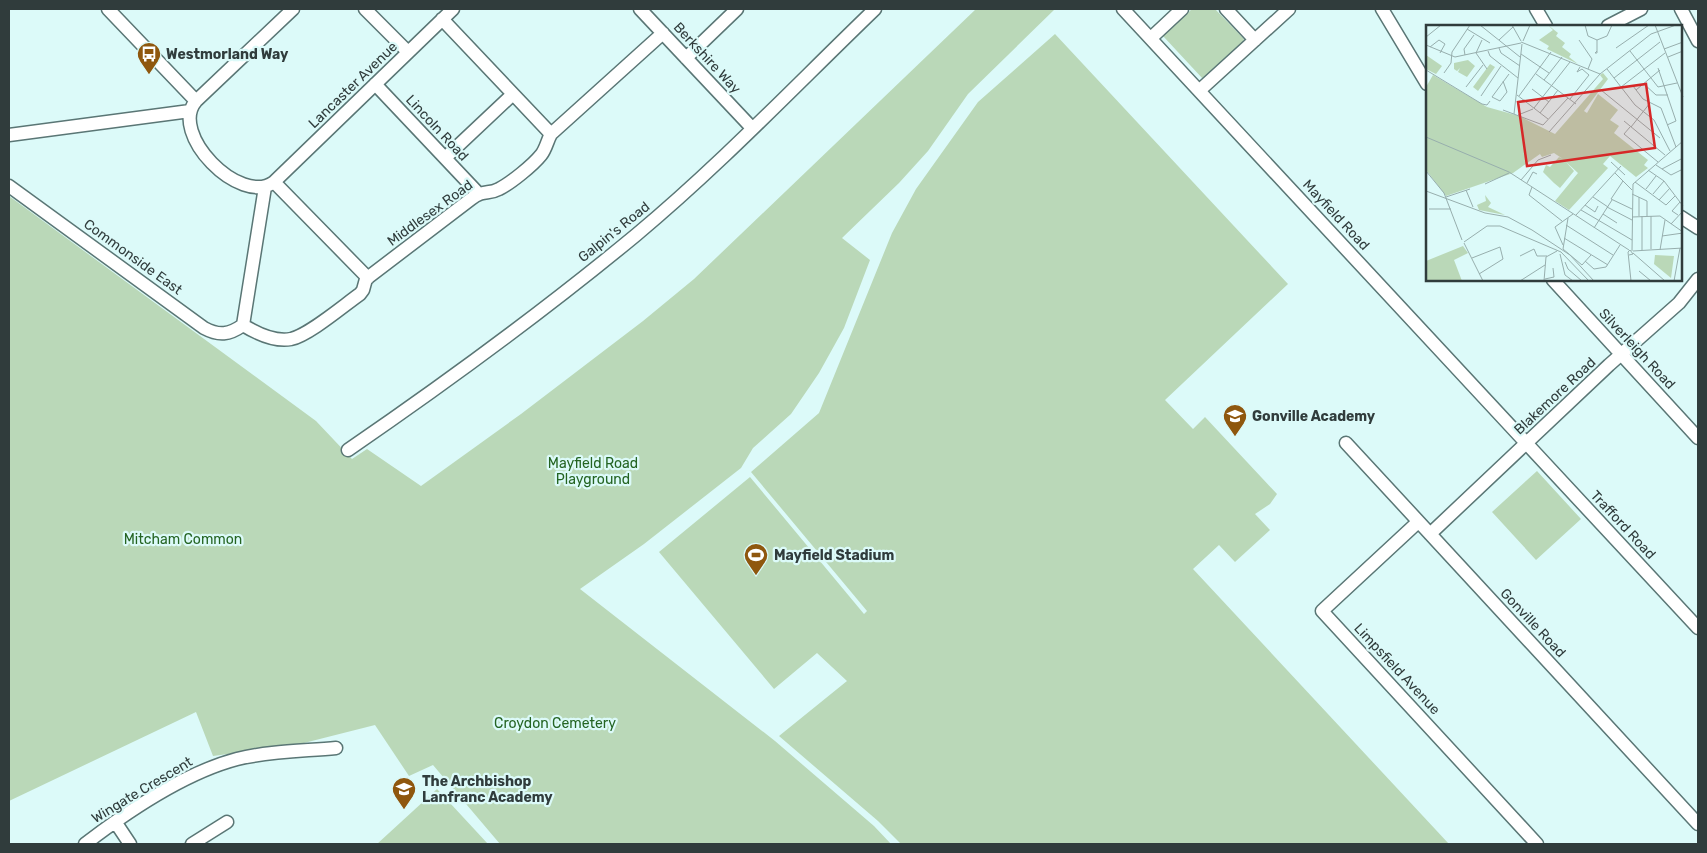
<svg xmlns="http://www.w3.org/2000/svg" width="1707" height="853" font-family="Rubik,sans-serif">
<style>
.green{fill:#bad8b8}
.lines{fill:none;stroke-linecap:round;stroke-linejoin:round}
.street-casing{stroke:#5a7675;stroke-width:15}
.street{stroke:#fff;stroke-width:12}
.labels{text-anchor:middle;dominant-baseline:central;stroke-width:4.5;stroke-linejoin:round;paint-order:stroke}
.poi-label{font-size:14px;font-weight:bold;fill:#303c3c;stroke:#dcfaf9;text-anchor:start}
.street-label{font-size:14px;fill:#303c3c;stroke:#dcfaf9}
.park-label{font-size:14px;fill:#246422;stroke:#dcfaf9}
.inset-road{fill:none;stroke:#97aead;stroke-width:1}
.view{fill:#d62828;fill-opacity:0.15;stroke:#d62828;stroke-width:2.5}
.inset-edge{fill:none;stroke:#303c3c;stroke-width:2.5}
</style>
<rect width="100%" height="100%" fill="#dcfaf9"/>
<path class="green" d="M 976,9 L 1055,9 L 968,94 L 928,151 L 899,183 L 842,238 L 870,260 L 844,328 L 819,373 L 791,414 L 753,448 L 741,468 L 644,544 L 580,589 L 775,741 L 874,826 L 891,844 L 500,844 L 433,765 L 409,776 L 375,725 L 296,745 L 213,756 L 196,712 L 9,801 L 9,196 L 316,421 L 352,459 L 367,449 L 421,486 L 521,414 L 643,321 L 694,279 Z
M 1192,9 L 1215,9 L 1244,39 L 1243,42 L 1203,79 L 1163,36 Z
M 1055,34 L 1288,284 L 1165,400 L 1193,429 L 1205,417 L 1277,494 L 1270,504 L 1255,514 L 1270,530 L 1235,562 L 1219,545 L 1193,569 L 1449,844 L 901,844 L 878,821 L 779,736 L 847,681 L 817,653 L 774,689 L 659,552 L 750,477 L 864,614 L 867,611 L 751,472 L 819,413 L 892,233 L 916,189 L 978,102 Z
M 1537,471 L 1581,519 L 1536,560 L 1492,512 Z
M 437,789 L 488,844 L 377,844 Z"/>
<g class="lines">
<g class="street-casing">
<path id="street" d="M 108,9 L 196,101
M 293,9 L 196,101 C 168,133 240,207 274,182 L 368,278
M 365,9 L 408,52
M 640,9 L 752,128
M 1123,9 L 1698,628
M 1226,9 L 1255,40
M 1382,9 L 1427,84
M 1536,9 L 1546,26
M 1681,9 L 1698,41
M 442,19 L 551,134
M 1608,26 L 1641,9
M 1151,38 L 1182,9
M 686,58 L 737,9
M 375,84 L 478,193
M 1200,90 L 1289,9
M 9,135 L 190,111
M 445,158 L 513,94
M 274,182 L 453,9
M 9,186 L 204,328 C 219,336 229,335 243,325
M 1681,217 L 1698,228
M 1553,280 L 1698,438
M 243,325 C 256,333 275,342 291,339 C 309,335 343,306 360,294 L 363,290 L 366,279 L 471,199 C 484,189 488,195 499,189 C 511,183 533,165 541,155 C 546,149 547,141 551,134 L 663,33
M 243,325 L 265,187
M 1346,443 L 1698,824
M 348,450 C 447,382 544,311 636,235 C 720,165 796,85 875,9
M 1418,522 L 1322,611 L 1537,844
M 1430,534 L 1609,365 L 1679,303 L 1698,279
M 116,823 L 130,844
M 85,844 C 128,811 184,773 237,759 C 269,751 304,751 336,748
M 192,844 L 227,822"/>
</g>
<use href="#street" class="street"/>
</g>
<defs>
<g id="bus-pin" transform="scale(1.25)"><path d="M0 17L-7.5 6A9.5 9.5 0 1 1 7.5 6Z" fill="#8f570e" stroke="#dcfaf9"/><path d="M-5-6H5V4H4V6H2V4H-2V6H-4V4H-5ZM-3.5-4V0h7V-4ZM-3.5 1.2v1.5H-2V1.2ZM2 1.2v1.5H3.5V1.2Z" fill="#fff"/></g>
<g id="school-pin" transform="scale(1.25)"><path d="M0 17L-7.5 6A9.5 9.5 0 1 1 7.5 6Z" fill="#8f570e" stroke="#dcfaf9"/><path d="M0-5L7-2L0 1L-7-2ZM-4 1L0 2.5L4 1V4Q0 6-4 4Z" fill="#fff"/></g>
<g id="stadium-pin" transform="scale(1.25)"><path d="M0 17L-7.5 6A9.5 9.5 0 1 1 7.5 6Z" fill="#8f570e" stroke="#dcfaf9"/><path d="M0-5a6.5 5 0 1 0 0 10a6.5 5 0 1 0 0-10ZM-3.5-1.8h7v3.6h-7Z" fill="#fff"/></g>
</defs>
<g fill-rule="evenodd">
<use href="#bus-pin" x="149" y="54"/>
<use href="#school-pin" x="1235" y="416"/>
<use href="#stadium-pin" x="756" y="555"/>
<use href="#school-pin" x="404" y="789"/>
</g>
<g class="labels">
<g class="poi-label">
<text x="166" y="54">Westmorland Way</text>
<text x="1252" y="416">Gonville Academy</text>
<text x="774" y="555">Mayfield Stadium</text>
<text x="422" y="781">The Archbishop<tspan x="422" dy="16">Lanfranc Academy</tspan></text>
</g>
<g class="street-label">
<text transform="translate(707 58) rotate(47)">Berkshire Way</text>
<text transform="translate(353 85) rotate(-44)">Lancaster Avenue</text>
<text transform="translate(437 128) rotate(47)">Lincoln Road</text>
<text transform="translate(430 213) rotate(-36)">Middlesex Road</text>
<text transform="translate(1336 215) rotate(47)">Mayfield Road</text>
<text transform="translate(614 232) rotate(-39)">Galpin's Road</text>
<text transform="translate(133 257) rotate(36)">Commonside East</text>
<text transform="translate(1637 349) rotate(47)">Silverleigh Road</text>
<text transform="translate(1555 396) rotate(-43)">Blakemore Road</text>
<text transform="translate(1623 525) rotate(47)">Trafford Road</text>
<text transform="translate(1533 623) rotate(47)">Gonville Road</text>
<text transform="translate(1397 669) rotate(47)">Limpsfield Avenue</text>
<text transform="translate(142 790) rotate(-31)">Wingate Crescent</text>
</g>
<g class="park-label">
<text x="593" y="463">Mayfield Road<tspan x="593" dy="16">Playground</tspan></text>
<text x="183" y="539">Mitcham Common</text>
<text x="555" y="723">Croydon Cemetery</text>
</g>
</g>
<g transform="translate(1426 25)">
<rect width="256" height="256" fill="#dcfaf9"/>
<path d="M 122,0 L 132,8 L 130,11 L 139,18 L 136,22 L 145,29 L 143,32 L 152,39 L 121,24 L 123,21 L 113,15 L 127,5 ZM 0,30 L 16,41 L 10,49 L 0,44 ZM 42,35 L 49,41 L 41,52 L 32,47 L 34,43 L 31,46 L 28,44 L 28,38 ZM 64,39 L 69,42 L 52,66 L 47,62 ZM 177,48 L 182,54 L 158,86 L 161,88 L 172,69 L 192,85 L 184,95 L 193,101 L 188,108 L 222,135 L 218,140 L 222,143 L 210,152 L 184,131 L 177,139 L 182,143 L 143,185 L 129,176 L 152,148 L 140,137 L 148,146 L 134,163 L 128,158 L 117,147 L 120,140 L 124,142 L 133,132 L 137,134 L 128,128 L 116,132 L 114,129 L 87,148 L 20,171 L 0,145 L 0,62 L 7,50 L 61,82 L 93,91 L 129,109 L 177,54 L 174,50 ZM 59,170 L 65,178 L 62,182 L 79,190 L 53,185 L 51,180 L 60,176 ZM 37,221 L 42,228 L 28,235 L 36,256 L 0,256 L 0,236 ZM 229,230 L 248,231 L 245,253 L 228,239 Z" fill="#bad8b8"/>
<path class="inset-road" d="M 54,0 L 94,32M 86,0 L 95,16M 159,0 L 162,11 L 171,15 L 181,11 L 186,0M 229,0 L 257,72M 41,4 L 64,18M 0,12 L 15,0M 56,15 L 50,28 L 61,44M 73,15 L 87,2M 153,15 L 166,34 L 162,44M 171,15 L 171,28 L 169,28 L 171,26M 97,16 L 104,0M 95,17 L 174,49M 0,20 L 29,32 L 95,18M 4,22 L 13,15 L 19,19 L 14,28M 73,23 L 75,28 L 94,41M 190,23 L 223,0M 238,24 L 257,17M 62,26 L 64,31 L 92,53M 204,26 L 232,62 L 251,58M 95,29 L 123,48M 39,30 L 38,24 L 48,10M 242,32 L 257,26M 232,43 L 250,96 L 241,100M 181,44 L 209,80 L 228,95 L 244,126M 0,45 L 56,79 L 61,80 L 64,76M 18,48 L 25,38 L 26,27 L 44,0M 110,49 L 150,79M 188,53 L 234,17M 118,55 L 136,32M 218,59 L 230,70 L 242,70M 207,61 L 217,74 L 235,83 L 250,122M 40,62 L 57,40M 195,62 L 239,28M 106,64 L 123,77M 175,65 L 234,113M 210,65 L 234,45M 91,70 L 122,94M 55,71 L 75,41M 93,71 L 125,27M 66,72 L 74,76 L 81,67 L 77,56M 66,72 L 83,49M 144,74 L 163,50 L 156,44 L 151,47 L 154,42M 108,83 L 144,37M 77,85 L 117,100 L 142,73M 114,88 L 132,65M 88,89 L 96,19M 92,90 L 107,84M 198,96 L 239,130M 204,102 L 198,109 L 232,137M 205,102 L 224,78M 123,107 L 174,49 L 225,9 L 250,0M 0,112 L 83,147 L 203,225M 185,137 L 199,150M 230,140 L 245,150 L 257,144M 236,144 L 257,133M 222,145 L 238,156 L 257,181M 0,146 L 18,168 L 36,215M 189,148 L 206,165M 95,155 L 112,135 L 125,130M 197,156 L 185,174 L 206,184M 209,157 L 240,180 L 249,171M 101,158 L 107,147 L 111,149M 59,159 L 83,148M 106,162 L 103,170 L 136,196M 220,164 L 230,151M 40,165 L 47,182M 0,166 L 59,188 L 82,192 L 106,205 L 144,230 L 168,256M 206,169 L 221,176 L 221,191M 227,169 L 238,156M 20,172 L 44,164M 167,172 L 182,182M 213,172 L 213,191M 233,175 L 244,163M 159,180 L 169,187 L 172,181M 181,182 L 206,195M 3,184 L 25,184M 155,185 L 206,215M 177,189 L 191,198M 150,190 L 195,141M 252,190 L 246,186 L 254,177M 216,191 L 216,225M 225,191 L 225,224M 206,192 L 234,191 L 257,207M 142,193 L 137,224 L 156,240 L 165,230M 245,199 L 257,186M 140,200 L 187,230M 129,202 L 147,189M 129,202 L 137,220M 168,203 L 186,175M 236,211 L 257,208M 138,213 L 182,240M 38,217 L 61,201 L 74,201 L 135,227 L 163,256M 38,218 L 57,256M 234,225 L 239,195M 206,226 L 207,159 L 257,116M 207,226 L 257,223M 207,228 L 239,256M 134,229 L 139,250 L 147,256M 203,230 L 207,229 L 204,225 L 202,227 L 205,256M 94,231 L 108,224 L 111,231 L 121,231M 46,233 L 74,222 L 77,234 L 53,249M 159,236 L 168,244 L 180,242 L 194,220M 139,237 L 142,244 L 156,256M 213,246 L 225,256M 119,254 L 128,252 L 127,243M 94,256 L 119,240M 118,256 L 120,232 L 131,226M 248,256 L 254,223"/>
<path class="view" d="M 220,59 L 229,123 L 101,141 L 92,77 Z"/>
<rect width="256" height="256" class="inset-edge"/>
</g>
<rect width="1707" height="853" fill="none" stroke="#303c3c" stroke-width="20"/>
</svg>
